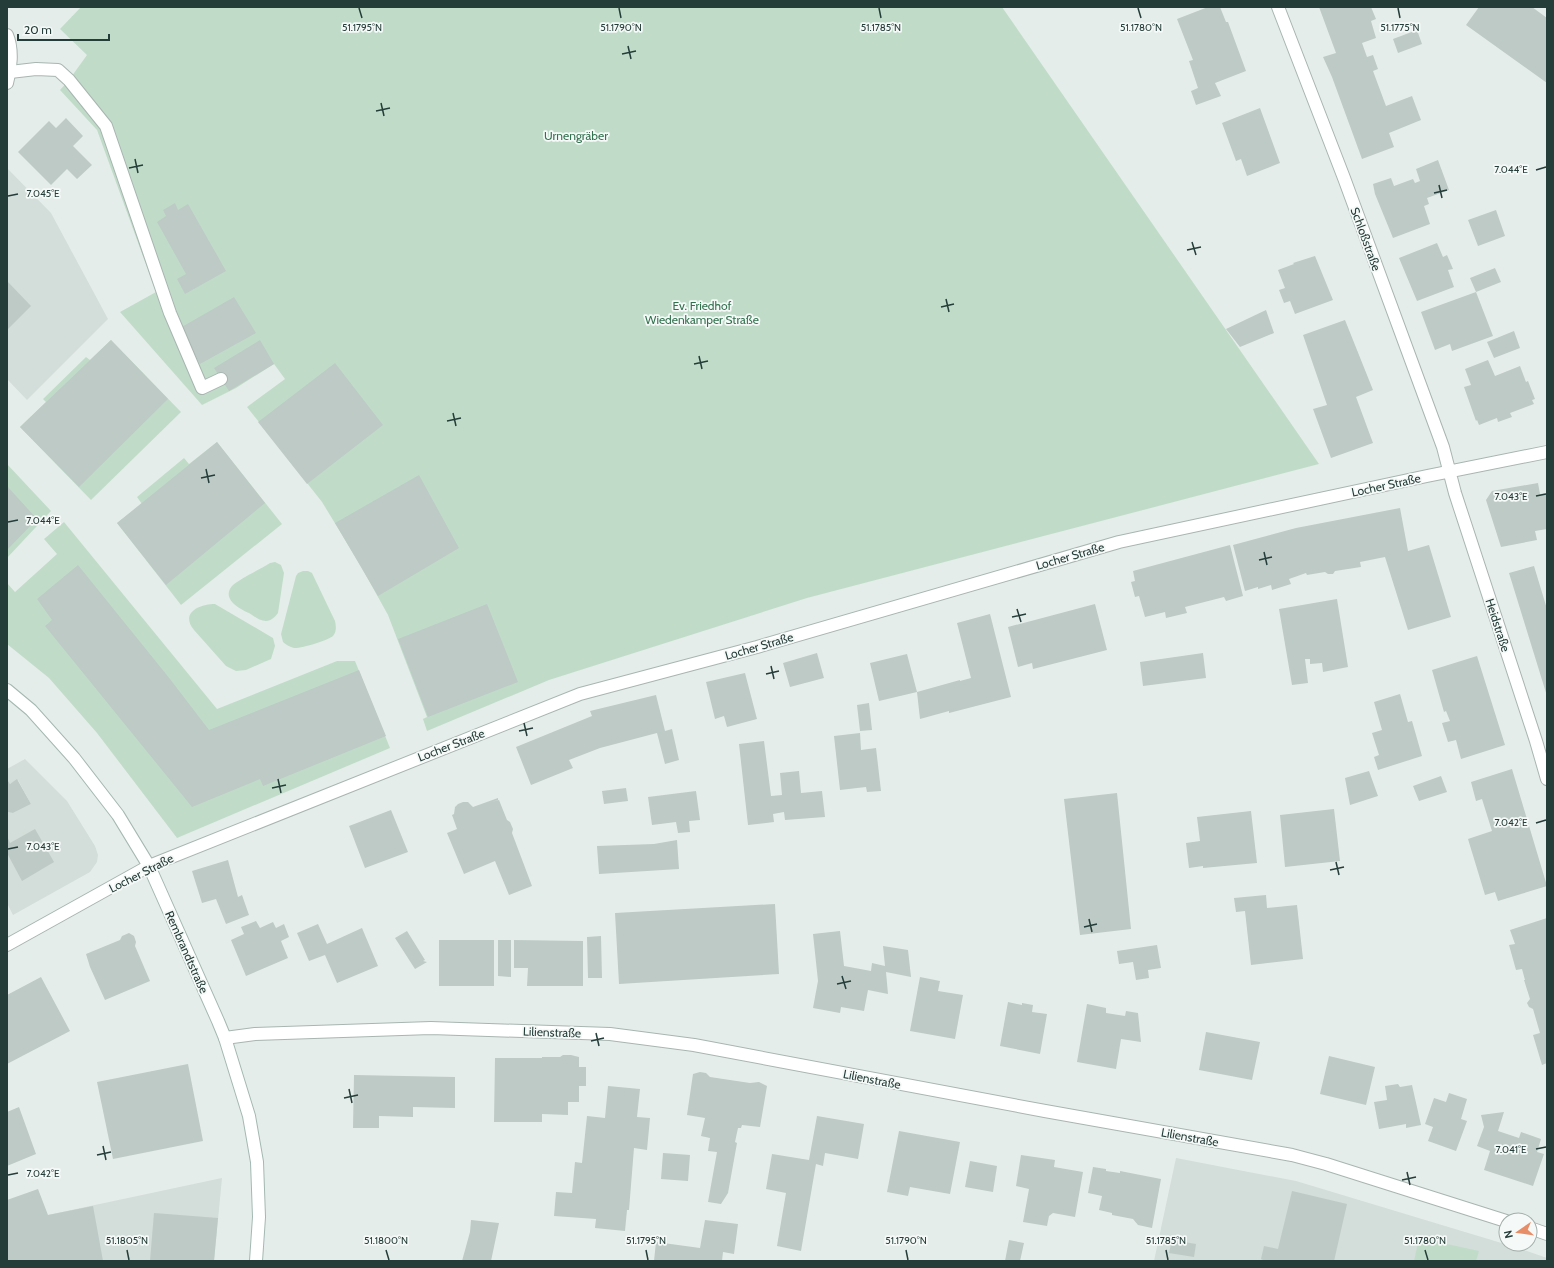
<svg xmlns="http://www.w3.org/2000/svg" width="1554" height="1268" font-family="Cabin,sans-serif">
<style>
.built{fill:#d3ddd9}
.green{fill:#c0dcc9}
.building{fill:#bdcac6}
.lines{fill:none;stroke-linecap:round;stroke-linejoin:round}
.service-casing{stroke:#a8b5b1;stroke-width:14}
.minor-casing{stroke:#a8b5b1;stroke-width:14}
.tertiary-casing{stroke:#a8b5b1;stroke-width:14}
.secondary-casing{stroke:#a4b8b2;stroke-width:14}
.service{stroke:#fff;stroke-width:12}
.minor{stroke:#fff;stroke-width:12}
.tertiary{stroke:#fff;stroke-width:12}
.secondary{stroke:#fff;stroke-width:12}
.ticks{fill:none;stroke:#253d38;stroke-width:1.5}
.labels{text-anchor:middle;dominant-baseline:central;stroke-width:3.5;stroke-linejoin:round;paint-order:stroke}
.park-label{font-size:12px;fill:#32714e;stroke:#f5f9f8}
.street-label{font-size:12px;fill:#253d38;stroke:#f5f9f8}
.ticks-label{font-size:10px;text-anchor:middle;fill:#253d38;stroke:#f5f9f8;stroke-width:3.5;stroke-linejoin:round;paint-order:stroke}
</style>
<rect width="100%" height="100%" fill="#e5edea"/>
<path class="built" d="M 7,168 L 51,213 L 108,319 L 27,400 L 7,379 Z
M 25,759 L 67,801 L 95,846 L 98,855 L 97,862 L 90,872 L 13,915 L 7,903 L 7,812 L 13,813 L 31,804 L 18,780 L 10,784 L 7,779 L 7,769 Z
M 1176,1158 L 1296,1181 L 1518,1248 L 1547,1258 L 1547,1261 L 1154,1261 Z
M 222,1178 L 214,1261 L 7,1261 L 48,1215 Z"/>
<path class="green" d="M 81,7 L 1002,7 L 1319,464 L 807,598 L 549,680 L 427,731 L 423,719 L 427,717 L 388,615 L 358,561 L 322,502 L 247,407 L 285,379 L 274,364 L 236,388 L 202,405 L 120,312 L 156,292 L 97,130 L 60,90 L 69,80 L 87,55 L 60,29 Z
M 111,340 L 181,412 L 91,500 L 20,427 L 46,402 L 43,399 L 86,357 L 90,360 Z
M 217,442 L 282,524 L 181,605 L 117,523 L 142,504 L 137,497 L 184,458 L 189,464 Z
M 7,464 L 51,511 L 7,558 Z
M 64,522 L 217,709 L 337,661 L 355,661 L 390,748 L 177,838 L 97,733 L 49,678 L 7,644 L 7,583 L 15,592 L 57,554 L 44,539 Z
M 275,562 L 281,565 L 284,573 L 278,613 C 275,617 271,621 266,621 C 259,621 254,616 249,613 C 240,609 221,599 232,586 C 239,579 261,569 270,563 Z
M 303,571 L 308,571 L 312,573 L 335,621 C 336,626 337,631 333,636 C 329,640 300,649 294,648 C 290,647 286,645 283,642 L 281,634 L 296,576 L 298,573 Z
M 215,604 L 273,638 L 275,646 L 271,659 L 246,670 L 236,671 L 226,666 L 194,630 C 180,613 199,604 215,604 Z
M 1419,1238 L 1479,1251 L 1476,1261 L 1414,1261 Z"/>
<path class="building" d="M 1208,7 L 1220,7 L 1226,22 L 1228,22 L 1246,71 L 1215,83 L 1221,96 L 1196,105 L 1191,91 L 1198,88 L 1189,61 L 1193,60 L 1177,19 Z
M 1319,7 L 1371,7 L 1376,19 L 1371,21 L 1376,38 L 1362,43 L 1367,57 L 1373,55 L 1378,69 L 1373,71 L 1386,106 L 1412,96 L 1421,120 L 1389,133 L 1394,147 L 1362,159 L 1332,77 L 1323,57 L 1336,53 Z
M 1479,7 L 1532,7 L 1547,18 L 1547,83 L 1466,25 Z
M 1417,30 L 1422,44 L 1398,53 L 1393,39 Z
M 1260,108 L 1280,163 L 1247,176 L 1241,159 L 1236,161 L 1222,123 Z
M 66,118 L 83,136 L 73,146 L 92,165 L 77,179 L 67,169 L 51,185 L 18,152 L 49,121 L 56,128 Z
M 1438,160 L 1449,190 L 1427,198 L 1429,204 L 1424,206 L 1430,224 L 1393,238 L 1375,194 L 1373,184 L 1391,178 L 1394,186 L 1413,179 L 1415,183 L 1420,181 L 1416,169 Z
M 175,203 L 178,210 L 188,204 L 226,271 L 185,294 L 177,279 L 186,274 L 157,222 L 166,216 L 163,210 Z
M 1496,210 L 1505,236 L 1478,246 L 1468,220 Z
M 1437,243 L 1443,257 L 1447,255 L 1453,269 L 1448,270 L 1454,287 L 1417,301 L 1399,258 Z
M 1315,256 L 1333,300 L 1295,314 L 1290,301 L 1284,303 L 1279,290 L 1285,288 L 1278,270 L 1294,264 L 1293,263 Z
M 1495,268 L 1501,282 L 1476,292 L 1493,336 L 1452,351 L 1450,344 L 1435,350 L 1421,312 L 1476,292 L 1470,278 Z
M 7,281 L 31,306 L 7,330 Z
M 234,297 L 256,333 L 200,364 L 180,328 Z
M 1266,310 L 1274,333 L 1240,347 L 1226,329 Z
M 1345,320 L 1373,390 L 1356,397 L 1373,443 L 1331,458 L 1313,409 L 1327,405 L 1303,335 Z
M 1514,331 L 1520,348 L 1494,358 L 1487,342 Z
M 111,340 L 168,399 L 79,487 L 20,427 Z
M 260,340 L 274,364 L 229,391 L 214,368 Z
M 1488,360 L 1495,376 L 1520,366 L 1526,382 L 1528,381 L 1535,399 L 1532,400 L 1534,404 L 1510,413 L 1512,417 L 1498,422 L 1497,418 L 1479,425 L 1477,420 L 1476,421 L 1464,387 L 1471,385 L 1465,369 Z
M 335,363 L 383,425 L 307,484 L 258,422 Z
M 217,442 L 265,503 L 166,585 L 117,523 Z
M 419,475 L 459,548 L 378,596 L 335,523 Z
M 1538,483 L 1540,494 L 1547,493 L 1547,529 L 1535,531 L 1537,540 L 1501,547 L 1486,500 L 1492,491 Z
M 7,486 L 37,519 L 7,550 Z
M 1400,508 L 1408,551 L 1429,545 L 1451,617 L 1408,630 L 1385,557 L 1360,562 L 1361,567 L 1335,571 L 1333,574 L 1328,574 L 1325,572 L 1307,575 L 1306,573 L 1289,579 L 1291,584 L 1272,590 L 1271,585 L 1258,589 L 1258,587 L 1245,591 L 1233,545 L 1296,528 Z
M 1230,545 L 1243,596 L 1226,601 L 1224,597 L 1185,607 L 1187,613 L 1166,618 L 1165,612 L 1145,617 L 1139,596 L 1135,597 L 1131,582 L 1135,581 L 1133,571 Z
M 78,565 L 170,679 L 209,730 L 359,670 L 386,736 L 263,786 L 260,779 L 192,807 L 45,626 L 52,620 L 37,599 Z
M 1534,566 L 1547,609 L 1547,696 L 1509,573 Z
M 1337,599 L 1348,667 L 1323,672 L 1322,663 L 1310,664 L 1310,659 L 1305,659 L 1308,683 L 1292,685 L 1279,609 Z
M 487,604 L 518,682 L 428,717 L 398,639 Z
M 1095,604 L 1107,650 L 1033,669 L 1032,663 L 1018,667 L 1008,627 Z
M 990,614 L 1011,697 L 949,713 L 949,711 L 920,719 L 917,692 L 960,680 L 960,681 L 971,678 L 957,623 Z
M 817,653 L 824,678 L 790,687 L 783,663 Z
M 1203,653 L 1206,678 L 1143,686 L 1140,662 Z
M 907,654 L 917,692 L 879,701 L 870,663 Z
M 1477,656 L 1505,745 L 1461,759 L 1456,740 L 1448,742 L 1442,723 L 1450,721 L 1446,711 L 1444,712 L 1432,670 Z
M 745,673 L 757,719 L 727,727 L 724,716 L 715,719 L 706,682 Z
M 1400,694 L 1408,722 L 1412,721 L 1422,756 L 1378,770 L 1374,757 L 1379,755 L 1372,733 L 1382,730 L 1374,702 Z
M 656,695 L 665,731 L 672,729 L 679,760 L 665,764 L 657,733 L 600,748 L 569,760 L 573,768 L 531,785 L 516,747 L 592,716 L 590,711 Z
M 869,703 L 872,730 L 860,731 L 857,705 Z
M 860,733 L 861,750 L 876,748 L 881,791 L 867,792 L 866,787 L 840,790 L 834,736 Z
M 764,741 L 771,796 L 782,795 L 780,773 L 799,771 L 801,793 L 822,791 L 825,817 L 785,820 L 784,812 L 773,814 L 774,822 L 748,825 L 739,744 Z
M 1512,769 L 1547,886 L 1498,901 L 1495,892 L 1485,895 L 1468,839 L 1492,831 L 1482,799 L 1476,801 L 1471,782 Z
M 1369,771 L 1378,796 L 1350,805 L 1345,778 Z
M 1441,776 L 1447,792 L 1419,801 L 1413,786 Z
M 7,779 L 10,784 L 17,779 L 31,804 L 13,813 L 7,812 Z
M 626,788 L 628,801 L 604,804 L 602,791 Z
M 696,791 L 700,820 L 689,821 L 690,832 L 678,833 L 676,822 L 652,825 L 648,797 Z
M 1117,793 L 1131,929 L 1080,935 L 1064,799 Z
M 498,798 L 498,800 L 491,802 L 499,800 L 507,820 L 510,822 L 513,829 L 512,833 L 532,886 L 509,895 L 495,861 L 464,874 L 447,833 L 457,829 L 452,815 L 454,814 L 455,807 L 458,804 L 463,802 L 468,802 L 473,807 Z
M 1334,809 L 1340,861 L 1285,867 L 1280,815 Z
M 391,810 L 408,852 L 365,868 L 349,826 Z
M 1251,811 L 1257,863 L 1203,868 L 1203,866 L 1189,868 L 1186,843 L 1200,841 L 1197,817 Z
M 35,829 L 54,862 L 22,881 L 7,853 L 7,836 L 10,843 Z
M 677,840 L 679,869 L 599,874 L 597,846 L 654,844 Z
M 228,860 L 238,897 L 242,895 L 249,915 L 226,924 L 216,899 L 202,903 L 192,871 Z
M 1266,895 L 1267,908 L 1297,905 L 1303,959 L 1251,965 L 1245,911 L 1236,912 L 1234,898 Z
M 775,904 L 779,974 L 619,984 L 615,913 Z
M 1547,918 L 1547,1063 L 1542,1065 L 1533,1035 L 1540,1033 L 1533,1009 L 1529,1007 L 1527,1003 L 1530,999 L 1524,980 L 1525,980 L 1522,969 L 1516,970 L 1509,945 L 1515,944 L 1510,930 Z
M 256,921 L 260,928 L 273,922 L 276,928 L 284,924 L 289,937 L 281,941 L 288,958 L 246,976 L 231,940 L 244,934 L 241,927 Z
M 318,924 L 327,944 L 362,928 L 378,966 L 337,983 L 325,955 L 309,961 L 297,933 Z
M 407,931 L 425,960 L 423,961 L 427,962 L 415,969 L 395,938 Z
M 840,931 L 844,966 L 871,971 L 872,963 L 885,966 L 883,946 L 908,950 L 911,977 L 886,972 L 888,994 L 868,990 L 864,1011 L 841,1007 L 840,1013 L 813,1008 L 818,981 L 813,934 Z
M 129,933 L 134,936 L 136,942 L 135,946 L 150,981 L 105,1000 L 90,967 L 86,954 L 120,940 L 122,936 Z
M 601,936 L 602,978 L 588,978 L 587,937 Z
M 439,940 L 494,940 L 494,986 L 439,986 Z
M 498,940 L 511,940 L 511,977 L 498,976 Z
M 514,940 L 583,941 L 583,986 L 527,986 L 528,968 L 514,968 Z
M 1157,945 L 1161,968 L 1148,970 L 1149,978 L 1136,980 L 1133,962 L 1119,964 L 1117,951 Z
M 41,977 L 70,1031 L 7,1064 L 7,995 Z
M 920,977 L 940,981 L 938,991 L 963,995 L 955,1039 L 910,1031 Z
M 1008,1002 L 1022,1005 L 1022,1003 L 1033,1005 L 1032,1012 L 1047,1014 L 1040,1054 L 1000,1046 Z
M 1087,1004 L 1106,1008 L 1106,1013 L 1125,1016 L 1126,1011 L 1138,1013 L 1141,1042 L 1121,1039 L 1116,1069 L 1077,1062 Z
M 1206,1032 L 1260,1042 L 1252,1080 L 1199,1070 Z
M 563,1055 L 571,1055 L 579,1057 L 579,1067 L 586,1067 L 586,1086 L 579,1086 L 579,1102 L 568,1102 L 568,1115 L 542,1114 L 542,1122 L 494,1122 L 495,1058 L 542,1058 L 542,1057 L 560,1057 Z
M 1329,1056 L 1375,1067 L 1366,1105 L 1320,1094 Z
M 188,1064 L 203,1141 L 113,1159 L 97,1082 Z
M 700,1072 L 706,1073 L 710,1077 L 750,1083 L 759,1082 L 767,1086 L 760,1127 L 742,1125 L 741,1128 L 738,1128 L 735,1142 L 737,1143 L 728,1193 L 721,1204 L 708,1202 L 717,1152 L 708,1151 L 710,1138 L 701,1136 L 705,1118 L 687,1115 L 693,1074 Z
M 354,1075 L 455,1077 L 455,1108 L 413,1107 L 413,1117 L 379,1116 L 379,1128 L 353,1128 Z
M 1398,1084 L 1400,1087 L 1412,1085 L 1421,1125 L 1406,1128 L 1406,1124 L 1379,1129 L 1374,1102 L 1387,1100 L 1385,1086 Z
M 608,1086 L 640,1089 L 637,1117 L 650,1118 L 647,1150 L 634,1148 L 629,1210 L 627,1210 L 625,1231 L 595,1228 L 596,1219 L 554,1216 L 556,1192 L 572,1193 L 575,1162 L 582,1163 L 587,1116 L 605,1118 Z
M 1449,1093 L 1467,1099 L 1461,1119 L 1467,1121 L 1456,1151 L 1428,1141 L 1433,1127 L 1425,1124 L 1434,1098 L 1446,1102 Z
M 19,1107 L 36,1154 L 7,1166 L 7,1112 Z
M 1504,1112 L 1498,1131 L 1519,1138 L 1521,1132 L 1541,1139 L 1537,1152 L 1544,1154 L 1533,1186 L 1484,1170 L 1490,1151 L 1477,1146 L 1484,1127 L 1481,1115 Z
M 817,1116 L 864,1124 L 858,1159 L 825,1153 L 823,1166 L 816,1164 L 801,1251 L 777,1246 L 786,1193 L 766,1189 L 772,1154 L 809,1160 Z
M 899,1131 L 960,1142 L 950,1194 L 910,1187 L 908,1196 L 887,1192 Z
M 663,1153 L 690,1155 L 688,1181 L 661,1179 Z
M 1021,1155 L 1055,1160 L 1054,1167 L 1083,1172 L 1075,1217 L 1053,1213 L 1049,1216 L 1047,1226 L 1023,1222 L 1029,1189 L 1016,1186 Z
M 970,1161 L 997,1166 L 993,1192 L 965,1187 Z
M 1093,1167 L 1106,1169 L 1106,1171 L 1120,1173 L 1120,1171 L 1161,1179 L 1152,1228 L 1138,1225 L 1133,1219 L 1112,1215 L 1112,1213 L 1099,1210 L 1102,1196 L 1088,1193 Z
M 38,1189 L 48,1215 L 93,1206 L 103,1261 L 7,1261 L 7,1200 Z
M 1292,1191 L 1347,1204 L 1334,1261 L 1314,1260 L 1314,1261 L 1265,1261 L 1261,1259 L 1264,1246 L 1278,1249 Z
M 154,1213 L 218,1218 L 214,1261 L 150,1261 Z
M 471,1220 L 499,1223 L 491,1261 L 462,1261 L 470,1232 Z
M 705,1220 L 738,1224 L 734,1254 L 723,1252 L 722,1261 L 654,1261 L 656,1242 L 700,1248 Z
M 1009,1240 L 1024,1243 L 1020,1261 L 1005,1261 Z
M 1172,1240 L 1196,1244 L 1194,1257 L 1169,1253 Z"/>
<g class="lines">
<g class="service-casing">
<path id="service" d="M 10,72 L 36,69 L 58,70 L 69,80 L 106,126 L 170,313 L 202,388 L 221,379"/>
</g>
<g class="minor-casing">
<path id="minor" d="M 1278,7 L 1344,178 L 1443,447 L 1455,493 L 1536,741 L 1547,779
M 7,945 L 149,866 L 580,694 L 757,647 L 1119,542 L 1427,476 L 1547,452
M 225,1038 L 255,1034 L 431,1028 L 610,1034 L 694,1045 L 1045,1111 L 1292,1155 L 1326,1164 L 1506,1221
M 1530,1228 L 1547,1234"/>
</g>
<g class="tertiary-casing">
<path id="tertiary" d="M 7,35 C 13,49 11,69 7,83"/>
</g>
<g class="secondary-casing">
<path id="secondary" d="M 7,690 L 31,710 L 74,758 L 118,815 L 149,866 L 218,1021 L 225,1038 L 249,1116 L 257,1162 L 259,1217 L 256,1261"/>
</g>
<use href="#service" class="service"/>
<use href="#minor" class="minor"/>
<use href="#tertiary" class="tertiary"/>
<use href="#secondary" class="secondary"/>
</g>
<path class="ticks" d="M 359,8 L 362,18M 619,8 L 621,18M 879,8 L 881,18M 1138,8 L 1141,18M 1398,8 L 1400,18M 628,46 L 631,59M 622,54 L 636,51M 381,103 L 384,116M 376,111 L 390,108M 135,159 L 138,173M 129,168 L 143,165M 1536,170 L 1546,167M 1439,185 L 1442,198M 1434,193 L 1447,190M 8,196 L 18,194M 1192,242 L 1196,255M 1187,250 L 1201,247M 946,299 L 949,312M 941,307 L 954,304M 699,356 L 702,369M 694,364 L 708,361M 453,413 L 456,426M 447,421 L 461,418M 206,469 L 209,483M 201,478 L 215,475M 1536,496 L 1546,494M 8,522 L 18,520M 1264,552 L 1267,565M 1259,560 L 1272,557M 1017,609 L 1021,622M 1012,617 L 1026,614M 771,666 L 774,679M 766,674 L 779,671M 524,723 L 527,736M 519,731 L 533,728M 278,779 L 281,793M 272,788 L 286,785M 1536,823 L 1546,820M 8,849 L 18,847M 1336,862 L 1339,875M 1330,870 L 1344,867M 1089,919 L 1092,932M 1084,927 L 1097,924M 842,976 L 846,989M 837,984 L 851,981M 596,1033 L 599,1046M 591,1041 L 604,1038M 349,1089 L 352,1103M 344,1098 L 358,1095M 103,1146 L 106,1160M 1536,1149 L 1546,1147M 97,1155 L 111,1152M 1407,1172 L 1410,1185M 8,1175 L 18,1173M 1402,1180 L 1416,1177M 127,1250 L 129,1260M 386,1250 L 389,1260M 646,1250 L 648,1260M 906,1250 L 908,1260M 1166,1250 L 1168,1260M 1425,1250 L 1428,1260"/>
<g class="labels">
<g class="park-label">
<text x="576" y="135">Urnengräber</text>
<text x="702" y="305">Ev. Friedhof<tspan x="702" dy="14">Wiedenkamper Straße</tspan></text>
</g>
<g class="street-label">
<text transform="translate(1366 239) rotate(70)">Schloßstraße</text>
<text transform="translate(1386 485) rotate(-12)">Locher Straße</text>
<text transform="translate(1070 556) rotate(-16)">Locher Straße</text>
<text transform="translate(1498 625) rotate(72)">Heidstraße</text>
<text transform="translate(759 646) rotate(-16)">Locher Straße</text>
<text transform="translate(451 745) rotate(-21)">Locher Straße</text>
<text transform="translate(141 873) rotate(-27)">Locher Straße</text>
<text transform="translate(187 952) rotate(66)">Rembrandtstraße</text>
<text transform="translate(552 1032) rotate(2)">Lilienstraße</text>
<text transform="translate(872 1079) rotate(11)">Lilienstraße</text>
<text transform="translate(1190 1137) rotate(10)">Lilienstraße</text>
</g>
</g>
<g class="ticks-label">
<text x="362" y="31">51.1795°N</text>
<text x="621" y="31">51.1790°N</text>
<text x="881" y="31">51.1785°N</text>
<text x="1141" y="31">51.1780°N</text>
<text x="1400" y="31">51.1775°N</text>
<text x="1511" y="173">7.044°E</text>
<text x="43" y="197">7.045°E</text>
<text x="1511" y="500">7.043°E</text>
<text x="43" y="524">7.044°E</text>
<text x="1511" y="826">7.042°E</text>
<text x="43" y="850">7.043°E</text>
<text x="1511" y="1153">7.041°E</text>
<text x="43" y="1177">7.042°E</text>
<text x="127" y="1244">51.1805°N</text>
<text x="386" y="1244">51.1800°N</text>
<text x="646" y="1244">51.1795°N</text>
<text x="906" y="1244">51.1790°N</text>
<text x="1166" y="1244">51.1785°N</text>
<text x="1425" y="1244">51.1780°N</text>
</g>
<rect width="1554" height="1268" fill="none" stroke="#253d38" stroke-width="16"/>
<g transform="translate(1518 1232) rotate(257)"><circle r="19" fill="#f5f9f8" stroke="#a2aeab"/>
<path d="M0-3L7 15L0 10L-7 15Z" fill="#e78e69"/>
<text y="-6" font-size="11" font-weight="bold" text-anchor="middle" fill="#253d38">N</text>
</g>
<path d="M18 34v6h91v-6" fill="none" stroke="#253d38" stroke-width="2"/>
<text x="24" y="34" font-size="12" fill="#253d38" stroke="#f5f9f8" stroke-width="3" paint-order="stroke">20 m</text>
</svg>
